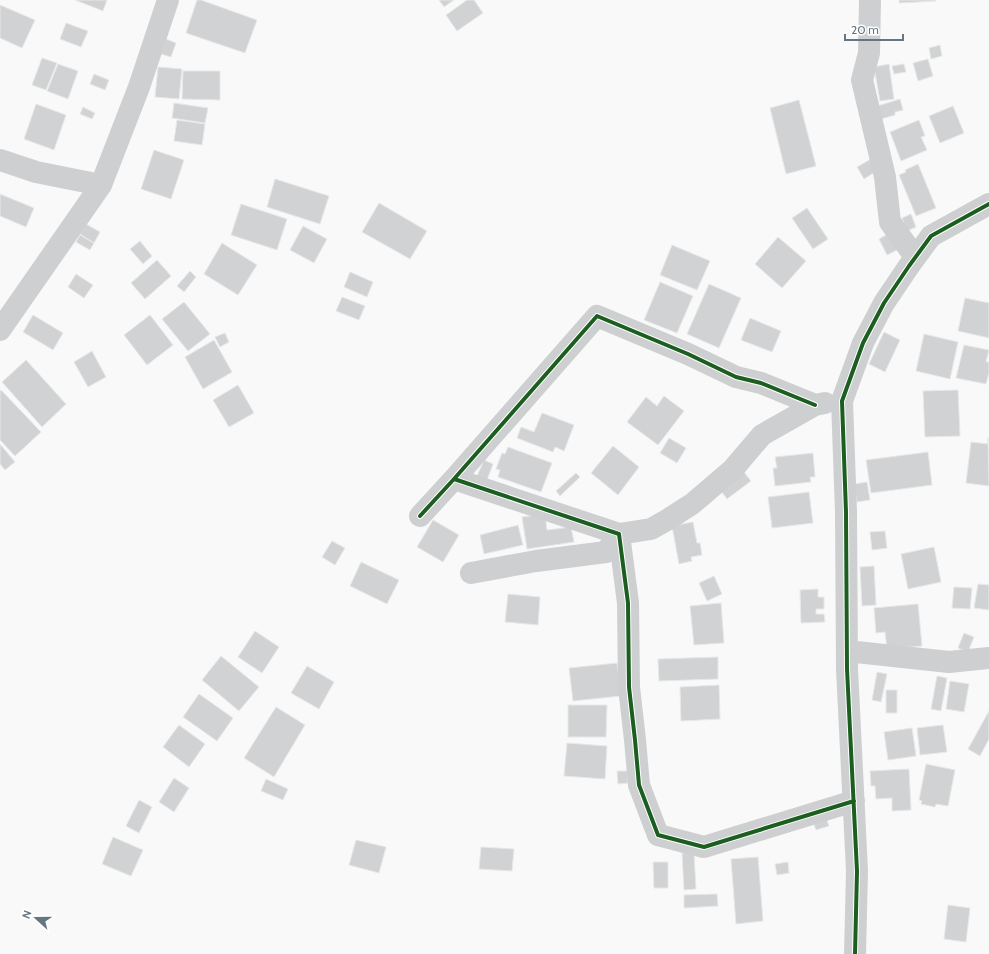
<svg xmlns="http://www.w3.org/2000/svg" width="989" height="954" font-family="Cabin,sans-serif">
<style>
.building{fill:#d0d2d3;stroke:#e8e8e8}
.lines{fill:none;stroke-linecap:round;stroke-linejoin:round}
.minor{stroke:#cecfd0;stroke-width:22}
.cycleway-casing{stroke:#fff;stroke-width:6}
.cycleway{stroke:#1b5e20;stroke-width:4}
</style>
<rect width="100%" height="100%" fill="#f9f9f9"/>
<path class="building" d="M 75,0 L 107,0 L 103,11 Z
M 197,0 L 201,0 L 257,20 L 245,53 L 186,33 Z
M 439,0 L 454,0 L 444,7 Z
M 467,0 L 474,0 L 483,13 L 457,31 L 446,15 Z
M 899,0 L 936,0 L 936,1 L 899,3 Z
M 0,5 L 35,20 L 22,48 L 0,38 Z
M 66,23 L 88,31 L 81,47 L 60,39 Z
M 166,39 L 176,43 L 171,57 L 161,54 Z
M 940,45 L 942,56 L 931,59 L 929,48 Z
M 42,58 L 57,63 L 46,90 L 32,85 Z
M 928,59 L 933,76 L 918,81 L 913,63 Z
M 58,64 L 78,71 L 68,99 L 47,91 Z
M 889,64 L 894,99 L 880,101 L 874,67 Z
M 904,64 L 906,72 L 894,74 L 892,66 Z
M 158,67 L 182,69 L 179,99 L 155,97 Z
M 183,71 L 220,71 L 220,100 L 182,99 Z
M 94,74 L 109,80 L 105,90 L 90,84 Z
M 900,99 L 903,110 L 895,112 L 895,115 L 878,120 L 874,107 Z
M 799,100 L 816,166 L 786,174 L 770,108 Z
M 174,103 L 208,108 L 205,123 L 172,118 Z
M 36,104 L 66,115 L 54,150 L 24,139 Z
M 953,106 L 964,133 L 940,143 L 929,116 Z
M 83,107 L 95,113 L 92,119 L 80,114 Z
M 177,120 L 205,124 L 202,145 L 174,141 Z
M 919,120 L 925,136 L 921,137 L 927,150 L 901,161 L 890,132 Z
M 154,150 L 184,160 L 171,199 L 141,189 Z
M 871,159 L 878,170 L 864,179 L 857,167 Z
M 918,164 L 936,208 L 916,216 L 899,175 L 906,172 L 905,170 Z
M 275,179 L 329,196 L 320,224 L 267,207 Z
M 0,194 L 34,208 L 26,227 L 0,216 Z
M 379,203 L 427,231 L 410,259 L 362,232 Z
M 241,204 L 287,219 L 277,250 L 231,235 Z
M 807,208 L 828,239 L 813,249 L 792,218 Z
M 911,214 L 916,227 L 907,231 L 902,218 Z
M 86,224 L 100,232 L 94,243 L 80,234 Z
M 303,226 L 327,239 L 314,263 L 290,250 Z
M 891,232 L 899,249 L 887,255 L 879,239 Z
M 80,235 L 94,243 L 90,250 L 76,242 Z
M 778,237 L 806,261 L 782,288 L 755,264 Z
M 140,241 L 152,256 L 143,264 L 130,249 Z
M 222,243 L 257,265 L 238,295 L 204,274 Z
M 672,245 L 710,261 L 697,290 L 660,275 Z
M 157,260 L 171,276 L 145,299 L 131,283 Z
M 190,271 L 196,277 L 184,292 L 177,286 Z
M 350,272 L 373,282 L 367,297 L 344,287 Z
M 76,274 L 93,285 L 84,298 L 68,287 Z
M 660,282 L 693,296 L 677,333 L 644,320 Z
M 709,284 L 741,298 L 719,348 L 687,334 Z
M 342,297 L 365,306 L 359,320 L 336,311 Z
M 965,298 L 989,303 L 989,338 L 958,331 Z
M 184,302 L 210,334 L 188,351 L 162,319 Z
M 33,315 L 63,333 L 53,350 L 23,332 Z
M 150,315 L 173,345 L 147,365 L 124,335 Z
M 750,318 L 781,331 L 772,352 L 741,340 Z
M 884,332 L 900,340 L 885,372 L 869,364 Z
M 225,333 L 229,342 L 220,347 L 215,337 Z
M 924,334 L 958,342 L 950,379 L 916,371 Z
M 214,340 L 232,372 L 203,389 L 185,357 Z
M 964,345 L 989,350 L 986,362 L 989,362 L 989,373 L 986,384 L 956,378 Z
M 92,351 L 106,377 L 88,387 L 74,362 Z
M 26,360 L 66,404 L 42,427 L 2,382 Z
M 238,385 L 254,413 L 229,427 L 213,400 Z
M 1,390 L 41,432 L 15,456 L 0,440 L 0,391 Z
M 958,390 L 960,436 L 925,437 L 923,391 Z
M 664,396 L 684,411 L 658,445 L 627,422 L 646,397 L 657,406 Z
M 542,413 L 574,425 L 564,451 L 555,447 L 553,452 L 517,438 L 521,427 L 534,432 Z
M 988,437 L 989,486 L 966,483 L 971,442 L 988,444 Z
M 669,438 L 686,448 L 677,463 L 660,453 Z
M 0,444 L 15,462 L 5,470 L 0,464 Z
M 613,446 L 639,467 L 618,495 L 591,473 Z
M 508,447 L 552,463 L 541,492 L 498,477 L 500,470 L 496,469 L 502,453 L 505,454 Z
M 928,452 L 932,485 L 871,493 L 866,460 Z
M 813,453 L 815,477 L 810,477 L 811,482 L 775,486 L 773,468 L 777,468 L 775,457 Z
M 484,460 L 493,464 L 487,480 L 477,476 Z
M 744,472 L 751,481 L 727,499 L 721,491 Z
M 576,473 L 580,477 L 560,496 L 556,491 Z
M 867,482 L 870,500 L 857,502 L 854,484 Z
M 809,492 L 813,523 L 772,528 L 768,497 Z
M 545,514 L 547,530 L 571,527 L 574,542 L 527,549 L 522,517 Z
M 433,520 L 459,535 L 443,562 L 417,547 Z
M 693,522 L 697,543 L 700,543 L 702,555 L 691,557 L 692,561 L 679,564 L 672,526 Z
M 518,525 L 523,545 L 484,554 L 480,535 Z
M 885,531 L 887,548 L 872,550 L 870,532 Z
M 332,541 L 345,548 L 335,565 L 322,557 Z
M 934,547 L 941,582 L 908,589 L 901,554 Z
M 361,562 L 399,580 L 387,604 L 350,586 Z
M 874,566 L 876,605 L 862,606 L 860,567 Z
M 714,576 L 722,594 L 707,601 L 699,583 Z
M 978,584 L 989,585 L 989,610 L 974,608 Z
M 954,587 L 972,588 L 970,609 L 952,608 Z
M 818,589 L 818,597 L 824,597 L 824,609 L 816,609 L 816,614 L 824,614 L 825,622 L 801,623 L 800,590 Z
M 508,594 L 540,597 L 538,625 L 505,622 Z
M 721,603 L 724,643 L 694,645 L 690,606 Z
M 918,604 L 922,646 L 887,649 L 885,632 L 876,633 L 874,608 Z
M 255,631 L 279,647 L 262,673 L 238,657 Z
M 964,633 L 974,637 L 968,652 L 958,648 Z
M 221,656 L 259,687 L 239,711 L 202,680 Z
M 718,657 L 718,679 L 659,681 L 658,659 Z
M 617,663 L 621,696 L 573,701 L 569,668 Z
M 307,666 L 334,682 L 319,709 L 291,693 Z
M 877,672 L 887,674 L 881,702 L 872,700 Z
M 937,676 L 947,678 L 941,711 L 931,709 Z
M 950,681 L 969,684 L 964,712 L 946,709 Z
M 719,685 L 720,719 L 681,721 L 680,687 Z
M 886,690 L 897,690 L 897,713 L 886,713 Z
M 199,694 L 233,718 L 217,741 L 183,717 Z
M 568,705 L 607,705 L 606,737 L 568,737 Z
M 276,707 L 305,725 L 274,777 L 244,758 Z
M 989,711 L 989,739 L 980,756 L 968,749 Z
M 179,725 L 205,744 L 189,767 L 163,747 Z
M 943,725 L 947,752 L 920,755 L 917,728 Z
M 912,728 L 916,756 L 888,760 L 884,732 Z
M 567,743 L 607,746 L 605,779 L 564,776 Z
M 926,764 L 955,770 L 948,806 L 936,804 L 935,807 L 921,804 L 922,801 L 919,800 Z
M 909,769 L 911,810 L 892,811 L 892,798 L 876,799 L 875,786 L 871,786 L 870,771 Z
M 617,771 L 627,771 L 628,783 L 618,784 Z
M 174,778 L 189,788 L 174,812 L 159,802 Z
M 266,779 L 288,789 L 283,800 L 261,791 Z
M 139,800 L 152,807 L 139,833 L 126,826 Z
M 826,818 L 829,826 L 816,830 L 813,822 Z
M 113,837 L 143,850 L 131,876 L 102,864 Z
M 356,840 L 386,847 L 379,873 L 349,865 Z
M 481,847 L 514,849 L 512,871 L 479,869 Z
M 682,853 L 694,853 L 696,889 L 684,890 Z
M 758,857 L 763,921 L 736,924 L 731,859 Z
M 653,862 L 668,862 L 668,888 L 654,888 Z
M 788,862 L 789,873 L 777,875 L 775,864 Z
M 717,894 L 718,906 L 684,908 L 684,895 Z
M 948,905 L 970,908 L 966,942 L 944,939 Z"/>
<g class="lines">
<path class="minor" d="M 870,0 L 869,53 L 862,80 L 885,177 L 890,222 L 915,257
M 0,160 L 36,172 L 101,185
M 0,330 L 101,185 L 139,87 L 168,0
M 454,479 L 597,316 L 688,354 L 736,377 L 761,383 L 815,405
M 420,516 L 454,479 L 619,534 L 628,603 L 629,687 L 635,740 L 639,785 L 658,835 L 704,847 L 854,801
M 471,573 L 536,561 L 606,552 L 619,534 L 651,529 L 667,520 L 692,504 L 733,469 L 762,435 L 815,405 L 825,403
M 847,651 L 949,662 L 989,658
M 855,954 L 857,871 L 847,669 L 846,512 L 842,401 L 863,343 L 884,303 L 909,266 L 931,236 L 989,204"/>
<g class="cycleway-casing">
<path id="cycleway" d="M 454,479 L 597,316 L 688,354 L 736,377 L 761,383 L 815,405
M 420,516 L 454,479 L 619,534 L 628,603 L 629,687 L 635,740 L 639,785 L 658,835 L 704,847 L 854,801
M 855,954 L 857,871 L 847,669 L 846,512 L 842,401 L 863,343 L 884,303 L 909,266 L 931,236 L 989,204"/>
</g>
<use href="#cycleway" class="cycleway"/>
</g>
<g transform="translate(36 918) rotate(291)" stroke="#ffffff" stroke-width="3" paint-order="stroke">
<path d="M0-3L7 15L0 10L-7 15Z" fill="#657683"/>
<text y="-6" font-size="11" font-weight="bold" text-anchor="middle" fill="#657683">N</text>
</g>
<path d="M845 34v6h58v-6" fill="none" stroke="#657683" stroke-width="2"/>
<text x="851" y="34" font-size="12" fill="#657683" stroke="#ffffff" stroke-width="3" paint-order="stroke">20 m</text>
</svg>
